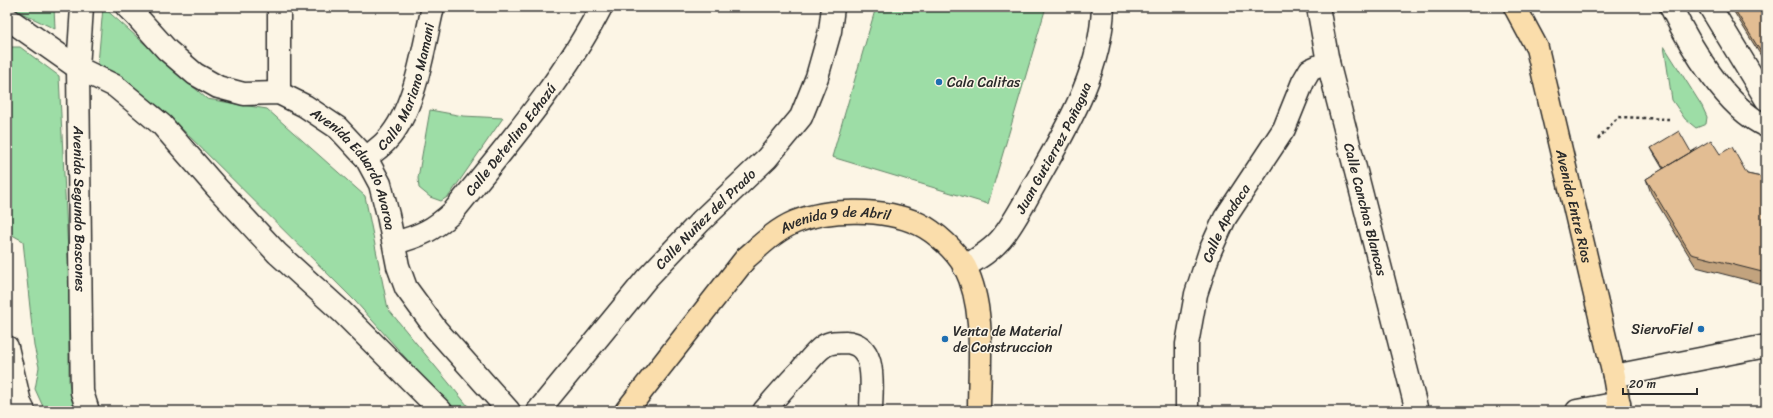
<svg xmlns="http://www.w3.org/2000/svg" width="1773" height="418" font-family="Sriracha,sans-serif">
<style>
.green{fill:#9ddda6;stroke:#648468}
.lines{fill:none;stroke-linecap:round;stroke-linejoin:round}
.minor-casing{stroke:#2b2b2b;stroke-width:25}
.major-casing{stroke:#2b2b2b;stroke-width:25}
.path{stroke:#2b2b2b;stroke-width:2.5;stroke-dasharray:3 3;stroke-linecap:butt}
.minor{stroke:#fcf5e5;stroke-width:22}
.major{stroke:#faddab;stroke-width:22}
.wall{fill:#c2a37e;stroke:#2b2b2b}
.building{fill:#e2bd93;stroke:#2b2b2b}
.poi-dot{fill:#1f6fb2;stroke:#fcf5e5;stroke-width:1.5}
.labels{text-anchor:middle;dominant-baseline:central;stroke-width:3;stroke-linejoin:round;paint-order:stroke}
.poi-label{font-size:14px;fill:#2b2b2b;stroke:#fcf5e5;text-anchor:start}
.street-label{font-size:14px;fill:#2b2b2b;stroke:#fcf5e5}
</style>
<rect width="100%" height="100%" fill="#fcf5e5"/>
<filter id="ink" filterUnits="userSpaceOnUse"><feTurbulence type="fractalNoise" baseFrequency=".025" numOctaves="2"/><feDisplacementMap in="SourceGraphic" scale="8" xChannelSelector="R" yChannelSelector="G"/><feConvolveMatrix kernelMatrix="1 2 1 2 8 2 1 2 1" color-interpolation-filters="sRGB"/></filter>
<g filter="url(#ink)">
<path class="green" d="M 9,7 L 54,7 L 55,29 Z
M 103,7 L 207,99 L 267,109 L 365,196 L 388,309 L 472,411 L 453,411 L 355,301 L 161,108 L 98,64 Z
M 876,7 L 1046,7 L 988,204 L 832,157 Z
M 1664,46 L 1702,106 L 1707,117 L 1706,124 L 1696,128 L 1685,119 L 1672,100 Z
M 7,47 L 20,47 L 59,76 L 69,272 L 69,382 L 74,411 L 45,411 L 35,389 L 39,367 L 34,346 L 23,241 L 7,232 Z
M 430,110 L 463,116 L 503,118 L 449,196 L 441,201 L 430,197 L 419,188 L 418,178 Z"/>
<g class="lines">
<g class="minor-casing">
<g id="minor">
<path id="s1" d="M 82,7 L 78,68 L 81,332 L 82,392 L 88,411"/>
<path id="s2" d="M 127,7 L 138,18 L 167,50 L 195,74 L 218,87 L 244,94 L 279,93 L 305,106 L 338,128 L 366,158 L 380,184 L 388,215 L 398,266 L 406,288 L 436,329 L 509,411"/>
<path d="M 279,7 L 279,93"/>
<path id="s3" d="M 1318,7 L 1328,62 L 1417,411"/>
<path d="M 1671,7 C 1690,46 1726,108 1766,126"/>
<path d="M 1710,7 L 1766,99"/>
<path d="M 7,18 L 78,68 L 115,86 L 162,125 L 217,188 L 277,253 L 342,312 L 441,411"/>
<path id="s4" d="M 366,158 C 373,152 381,147 387,140 C 416,109 423,48 433,7"/>
<path id="s5" d="M 394,243 C 421,236 433,230 453,212 C 506,146 562,82 601,7"/>
<path id="s6" d="M 964,267 C 977,259 991,251 1001,239 C 1015,222 1025,201 1036,182 C 1067,127 1101,72 1103,7"/>
<path d="M 7,347 L 20,403 L 24,411"/>
<path d="M 1614,376 L 1766,346"/>
<path id="s7" d="M 538,411 L 647,278 L 701,221 L 767,158 L 801,117 L 817,77 L 830,31 L 833,7"/>
<path d="M 764,411 C 776,397 788,383 801,370 C 808,362 815,352 824,346 C 830,342 838,342 845,342 C 879,344 871,388 871,411"/>
<path id="s8" d="M 1187,411 L 1187,344 L 1196,294 L 1210,251 L 1225,218 L 1284,129 L 1303,82 L 1310,70 L 1328,62"/>
<path d="M 1577,411 L 1619,403"/>
</g>
</g>
<g class="major-casing">
<g id="major">
<path id="s9" d="M 1515,7 L 1537,48 L 1614,376 L 1620,411"/>
<path id="s10" d="M 626,411 L 746,258 C 761,245 776,230 795,222 C 829,208 885,208 919,224 C 936,232 956,251 965,267 C 986,309 979,366 979,411"/>
</g>
</g>
<path class="path" d="M 1598,139 L 1618,117 L 1669,119"/>
<use href="#minor" class="minor"/>
<use href="#major" class="major"/>
</g>
<path class="wall" d="M 1731,7 L 1766,7 L 1766,64 Z
M 1651,148 L 1720,154 L 1747,174 L 1766,178 L 1766,285 L 1696,267 L 1651,193 L 1646,179 L 1663,169 L 1653,152 Z"/>
<path class="building" d="M 1733,7 L 1766,7 L 1766,60 Z
M 1679,131 L 1691,152 L 1664,168 L 1651,148 Z
M 1711,140 L 1720,154 L 1732,147 L 1747,174 L 1766,178 L 1766,185 L 1764,191 L 1766,192 L 1766,273 L 1691,254 L 1646,179 Z"/>
</g>
<g class="poi-dot">
<circle cx="939" cy="82" r="4"/>
<circle cx="1701" cy="329" r="4"/>
<circle cx="945" cy="339" r="4"/>
</g>
<g class="labels">
<g class="poi-label">
<text x="947" y="82">Cala Calitas</text>
<text x="1693" y="329" text-anchor="end">SiervoFiel</text>
<text x="953" y="331">Venta de Material<tspan x="953" dy="16">de Construccion</tspan></text>
</g>
<g class="street-label">
<text stroke="none"><textPath href="#s4" startOffset="85">Calle Mariano Mamani</textPath></text>
<text stroke="none"><textPath href="#s5" startOffset="160">Calle Deterlino Echazú</textPath></text>
<text stroke="none"><textPath href="#s6" startOffset="152">Juan Gutierrez Pañagua</textPath></text>
<text stroke="none"><textPath href="#s2" startOffset="296">Avenida Eduardo Avaroa</textPath></text>
<text stroke="none"><textPath href="#s9" startOffset="209">Avenida Entre Rios</textPath></text>
<text stroke="none"><textPath href="#s1" startOffset="202">Avenida Segundo Bascones</textPath></text>
<text stroke="none"><textPath href="#s3" startOffset="208">Calle Canchas Blancas</textPath></text>
<text stroke="none"><textPath href="#s7" startOffset="255">Calle Nuñez del Prado</textPath></text>
<text stroke="none"><textPath href="#s8" startOffset="195">Calle Apodaca</textPath></text>
<text stroke="none"><textPath href="#s10" startOffset="296">Avenida 9 de Abril</textPath></text>
</g>
</g>
<rect width="1773" height="418" fill="none" stroke="#fcf5e5" stroke-width="24"/>
<rect x="12" y="12" width="1749" height="394" fill="none" stroke="#2b2b2b" stroke-width="1.5" filter="url(#ink)"/>
<path d="M1623 388v6h74v-6" fill="none" stroke="#2b2b2b" stroke-width="2"/>
<text x="1629" y="388" font-size="12" fill="#2b2b2b" stroke="#fcf5e5" stroke-width="3" paint-order="stroke">20 m</text>
</svg>
